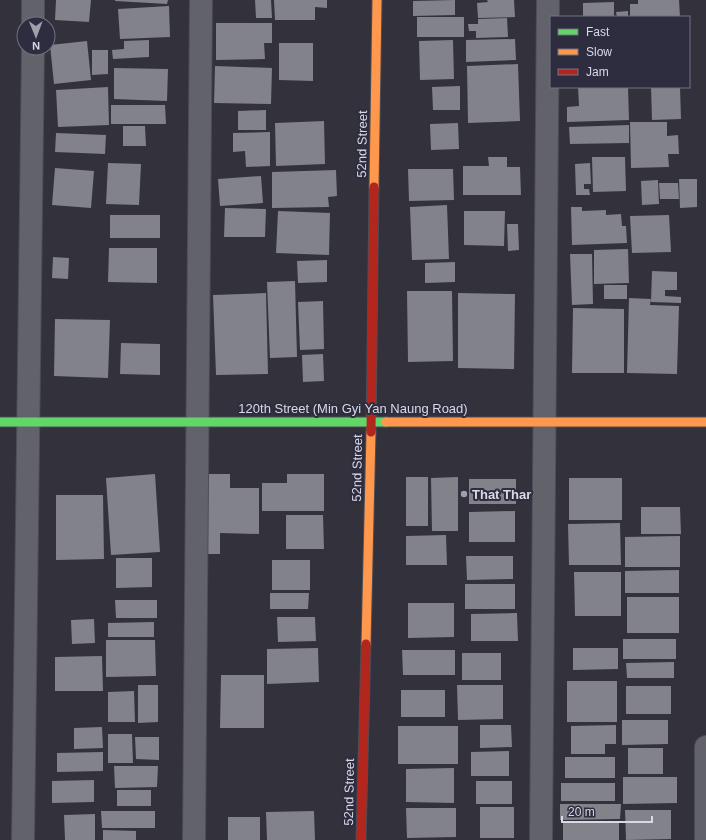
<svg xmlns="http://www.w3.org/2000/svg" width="706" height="840" font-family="Arial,sans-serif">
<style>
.building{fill:#82828b}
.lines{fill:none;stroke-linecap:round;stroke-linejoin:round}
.street-casing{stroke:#4d4d55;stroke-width:24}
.fast-casing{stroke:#4d4d55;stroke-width:11}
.slow-casing{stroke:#4d4d55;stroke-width:11}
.jam-casing{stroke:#4d4d55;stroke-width:11}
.street{stroke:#62626a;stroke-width:22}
.fast{stroke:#63d668;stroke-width:9}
.slow{stroke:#ff974d;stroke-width:9}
.jam{stroke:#b3261e;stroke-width:9}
.poi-dot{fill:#9f9eaa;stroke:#2e2d40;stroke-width:1.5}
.labels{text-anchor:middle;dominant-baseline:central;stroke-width:4;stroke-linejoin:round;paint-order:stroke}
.street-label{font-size:13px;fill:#d9d9e5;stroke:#2e2d40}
.poi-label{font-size:13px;font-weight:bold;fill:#d9d9e5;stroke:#2e2d40;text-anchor:start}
</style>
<rect width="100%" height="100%" fill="#32313c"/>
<path class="building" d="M 56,0 L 91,0 L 89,22 L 55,20 Z
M 115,0 L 168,0 L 167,4 L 115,1 Z
M 255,0 L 271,0 L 272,18 L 256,18 Z
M 274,0 L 327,0 L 327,8 L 315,7 L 315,20 L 275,20 Z
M 455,0 L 455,15 L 413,16 L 413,1 Z
M 487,0 L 514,0 L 515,17 L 478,18 L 477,3 L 488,2 Z
M 638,0 L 679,0 L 680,17 L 630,17 L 630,4 L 638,4 Z
M 614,2 L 614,17 L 583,17 L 583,3 Z
M 169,6 L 170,37 L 120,39 L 118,9 Z
M 628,11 L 628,17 L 617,17 L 616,12 Z
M 417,17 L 464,17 L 464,37 L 417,37 Z
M 507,18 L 508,37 L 476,38 L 476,31 L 469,31 L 468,24 L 478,24 L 478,19 Z
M 216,23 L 272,23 L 272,43 L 264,43 L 265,59 L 216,60 Z
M 515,39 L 516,60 L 466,62 L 466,40 Z
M 149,40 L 149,57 L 113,59 L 112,50 L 124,49 L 124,41 Z
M 453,40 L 454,79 L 420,80 L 419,41 Z
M 87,41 L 91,80 L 54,84 L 50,45 Z
M 279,43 L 313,43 L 313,81 L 279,80 Z
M 92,50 L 108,50 L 108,74 L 92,75 Z
M 518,64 L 520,121 L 468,123 L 467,66 Z
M 215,66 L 272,68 L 271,104 L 214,103 Z
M 114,68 L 168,69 L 167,101 L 114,99 Z
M 460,86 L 460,110 L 433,110 L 432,87 Z
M 108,87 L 109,125 L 58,127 L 56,90 Z
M 578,87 L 628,87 L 629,120 L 567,122 L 567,107 L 579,106 Z
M 651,87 L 680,87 L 681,119 L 652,120 Z
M 111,105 L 165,105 L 166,124 L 111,124 Z
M 266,110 L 266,130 L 238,130 L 238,111 Z
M 324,121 L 325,164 L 276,166 L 275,123 Z
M 630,122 L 667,122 L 667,136 L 678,135 L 679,154 L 668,154 L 669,167 L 631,168 Z
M 458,123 L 459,149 L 431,150 L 430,124 Z
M 629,125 L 629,143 L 570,144 L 569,127 Z
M 123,126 L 145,126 L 146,146 L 123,146 Z
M 270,132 L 270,166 L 246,167 L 245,151 L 233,152 L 233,133 Z
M 56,133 L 106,135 L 105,154 L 55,152 Z
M 488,157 L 507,157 L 507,167 L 520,167 L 521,195 L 463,195 L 463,166 L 489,166 Z
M 592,157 L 625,157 L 626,191 L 593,192 Z
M 108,163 L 141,164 L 139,205 L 106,204 Z
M 590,163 L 591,184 L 584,184 L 584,189 L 589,189 L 590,195 L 576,195 L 575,164 Z
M 55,168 L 94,171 L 91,208 L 52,205 Z
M 408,169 L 453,169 L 454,200 L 409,201 Z
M 336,170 L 337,196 L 328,197 L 329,207 L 272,208 L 272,172 Z
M 261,176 L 263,203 L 220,206 L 218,179 Z
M 679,179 L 697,179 L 697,207 L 680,208 Z
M 658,180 L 659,204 L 642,205 L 641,181 Z
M 659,183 L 678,183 L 679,199 L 660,199 Z
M 447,205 L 449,259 L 412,260 L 410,207 Z
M 571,207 L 582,207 L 582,211 L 606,210 L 606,215 L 621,214 L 622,226 L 626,226 L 627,243 L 572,245 Z
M 225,208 L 266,209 L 265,237 L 224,237 Z
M 278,211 L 330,213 L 329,255 L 276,253 Z
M 464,211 L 505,211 L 504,246 L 464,245 Z
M 110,215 L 160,215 L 160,238 L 110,238 Z
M 669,215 L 671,252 L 632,253 L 630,216 Z
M 507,224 L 518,224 L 519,250 L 508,251 Z
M 109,248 L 157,248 L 157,283 L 108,282 Z
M 628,249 L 629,283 L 594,284 L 594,250 Z
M 570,254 L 592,254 L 593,304 L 572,305 Z
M 53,257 L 69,258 L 68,279 L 52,278 Z
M 327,260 L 327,282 L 298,283 L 297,261 Z
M 455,262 L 455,282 L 425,283 L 425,263 Z
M 652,271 L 677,272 L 677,290 L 665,290 L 665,296 L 681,297 L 681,303 L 651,302 Z
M 295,281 L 297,357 L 270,358 L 267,282 Z
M 604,285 L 627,285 L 627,299 L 604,299 Z
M 407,291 L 452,291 L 453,361 L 408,362 Z
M 266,293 L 268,374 L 216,375 L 213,295 Z
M 458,293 L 515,294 L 514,369 L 458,368 Z
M 629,298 L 651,299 L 650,305 L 679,306 L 677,374 L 627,373 Z
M 323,301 L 324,349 L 300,350 L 298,302 Z
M 573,308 L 624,309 L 624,373 L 572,373 Z
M 55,319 L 110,320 L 108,378 L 54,376 Z
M 121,343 L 160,344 L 160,375 L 120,374 Z
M 323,354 L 324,381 L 303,382 L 302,355 Z
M 155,474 L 160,552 L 111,555 L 106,478 Z
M 201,474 L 230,474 L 230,488 L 259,488 L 259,534 L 220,533 L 220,554 L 200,554 Z
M 287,474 L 324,474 L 324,511 L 262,511 L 262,483 L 287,483 Z
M 406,477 L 428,477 L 428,526 L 406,526 Z
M 458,477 L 458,531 L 432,531 L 431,478 Z
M 569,478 L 622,478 L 622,520 L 569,520 Z
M 469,479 L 516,479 L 516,504 L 469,504 Z
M 56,495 L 103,495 L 104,559 L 56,560 Z
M 641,507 L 680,507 L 681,534 L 641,534 Z
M 515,511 L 515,542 L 469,542 L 469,512 Z
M 286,515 L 323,515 L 324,549 L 286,549 Z
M 620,523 L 621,565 L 569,565 L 568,524 Z
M 446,535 L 447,565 L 406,565 L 406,536 Z
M 680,536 L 680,567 L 625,567 L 625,537 Z
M 466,556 L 513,556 L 513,579 L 467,580 Z
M 116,558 L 152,558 L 152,587 L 116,588 Z
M 272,560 L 310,560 L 310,590 L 272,590 Z
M 679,570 L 679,593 L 625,593 L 625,571 Z
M 574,572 L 621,572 L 621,616 L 575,616 Z
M 465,584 L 515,584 L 515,609 L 465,609 Z
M 270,593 L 309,593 L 308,609 L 270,609 Z
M 627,597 L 679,597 L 679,633 L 627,633 Z
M 115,600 L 157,600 L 157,618 L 116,618 Z
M 408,603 L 454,603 L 454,637 L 408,638 Z
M 517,613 L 518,641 L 471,641 L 471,614 Z
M 277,617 L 315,617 L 316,641 L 278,642 Z
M 94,619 L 95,643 L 72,644 L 71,620 Z
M 154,622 L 154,637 L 108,637 L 108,623 Z
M 623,639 L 676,639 L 676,659 L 623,659 Z
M 106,640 L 155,640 L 156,676 L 106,677 Z
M 318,648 L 319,682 L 267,684 L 267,649 Z
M 573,648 L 618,648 L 618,669 L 573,670 Z
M 402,650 L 455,650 L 455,675 L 403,675 Z
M 462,653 L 501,653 L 501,680 L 462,680 Z
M 102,656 L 103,691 L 55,691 L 55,657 Z
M 674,662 L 674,678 L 627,678 L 626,663 Z
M 221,675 L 264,675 L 264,728 L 220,728 Z
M 567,681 L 617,681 L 617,722 L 567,722 Z
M 138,685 L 158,685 L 158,722 L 138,723 Z
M 457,685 L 503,685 L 503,719 L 458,720 Z
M 626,686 L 671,686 L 671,714 L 626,714 Z
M 401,690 L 445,690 L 445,717 L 401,717 Z
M 134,691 L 135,722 L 108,722 L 108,692 Z
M 622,720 L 668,720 L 668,744 L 622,745 Z
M 480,725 L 511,725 L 512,747 L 480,748 Z
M 616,725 L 616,744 L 605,744 L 605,754 L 571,754 L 571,726 Z
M 398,726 L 458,726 L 458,764 L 398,764 Z
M 102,727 L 103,748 L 74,749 L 74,728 Z
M 108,734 L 132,734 L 133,763 L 108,763 Z
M 135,737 L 159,737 L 159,760 L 136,759 Z
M 628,748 L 663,748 L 663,774 L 628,774 Z
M 509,751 L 509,776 L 471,776 L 471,752 Z
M 103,752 L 103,771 L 57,772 L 57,753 Z
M 565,757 L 615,757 L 615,778 L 565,778 Z
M 114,766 L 158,766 L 157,787 L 115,788 Z
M 454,768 L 454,803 L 406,802 L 406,769 Z
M 623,777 L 677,777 L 677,803 L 623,804 Z
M 94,780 L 94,802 L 52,803 L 52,781 Z
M 476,781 L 512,781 L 512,804 L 476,804 Z
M 561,783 L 615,783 L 615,801 L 561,801 Z
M 117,790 L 151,790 L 151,806 L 117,806 Z
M 560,804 L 621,804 L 620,819 L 560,820 Z
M 480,807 L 514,807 L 514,838 L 480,838 Z
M 406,808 L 456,808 L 456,837 L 407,838 Z
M 625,810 L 671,810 L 671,839 L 626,840 Z
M 101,811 L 155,811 L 155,828 L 102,828 Z
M 314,811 L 315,840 L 267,840 L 266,812 Z
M 95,814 L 95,840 L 65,840 L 64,815 Z
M 228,817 L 260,817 L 260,840 L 228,840 Z
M 619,821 L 619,840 L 563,840 L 563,822 Z
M 103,830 L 136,831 L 136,840 L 103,840 Z"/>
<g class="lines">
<g class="street-casing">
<path id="street" d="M 33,24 L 33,0
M 23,840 L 33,48
M 194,840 L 201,0
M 541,840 L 548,0
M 706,840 L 706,747"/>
</g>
<g class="fast-casing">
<path id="fast" d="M 0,422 L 386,422"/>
</g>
<g class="slow-casing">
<path id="slow" d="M 374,187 L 377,0
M 386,422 L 706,422
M 366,644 L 371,432"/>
</g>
<g class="jam-casing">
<path id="jam" d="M 371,432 L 374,187
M 361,840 L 366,644"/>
</g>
<use href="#street" class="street"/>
<use href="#fast" class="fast"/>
<use href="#slow" class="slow"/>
<use href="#jam" class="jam"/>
</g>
<circle class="poi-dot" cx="464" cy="494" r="4"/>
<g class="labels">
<g class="street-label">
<text transform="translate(362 144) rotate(-89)">52nd Street</text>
<text x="353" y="408">120th Street (Min Gyi Yan Naung Road)</text>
<text transform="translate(357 468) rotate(-89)">52nd Street</text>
<text transform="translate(349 792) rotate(-89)">52nd Street</text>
</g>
<g class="poi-label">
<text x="472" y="494">That Thar</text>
</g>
</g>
<rect x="550" y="16" width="140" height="72" fill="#2e2d40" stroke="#727282"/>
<rect x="558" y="29" width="20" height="6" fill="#63d668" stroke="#727282"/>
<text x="586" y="36" font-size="12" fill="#d9d9e5">Fast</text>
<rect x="558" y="49" width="20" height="6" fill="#ff974d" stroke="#727282"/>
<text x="586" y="56" font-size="12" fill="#d9d9e5">Slow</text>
<rect x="558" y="69" width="20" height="6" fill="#b3261e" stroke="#727282"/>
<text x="586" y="76" font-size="12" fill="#d9d9e5">Jam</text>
<g transform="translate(36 36) rotate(179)"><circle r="19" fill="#2e2d40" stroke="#727282"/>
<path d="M0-3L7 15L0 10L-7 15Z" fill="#9f9eaa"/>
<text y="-6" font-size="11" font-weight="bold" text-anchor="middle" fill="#d9d9e5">N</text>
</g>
<path d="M562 816v6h90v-6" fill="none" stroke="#d9d9e5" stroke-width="2"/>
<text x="568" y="816" font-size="12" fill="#d9d9e5" stroke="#2e2d40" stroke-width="3" paint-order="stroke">20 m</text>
</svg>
